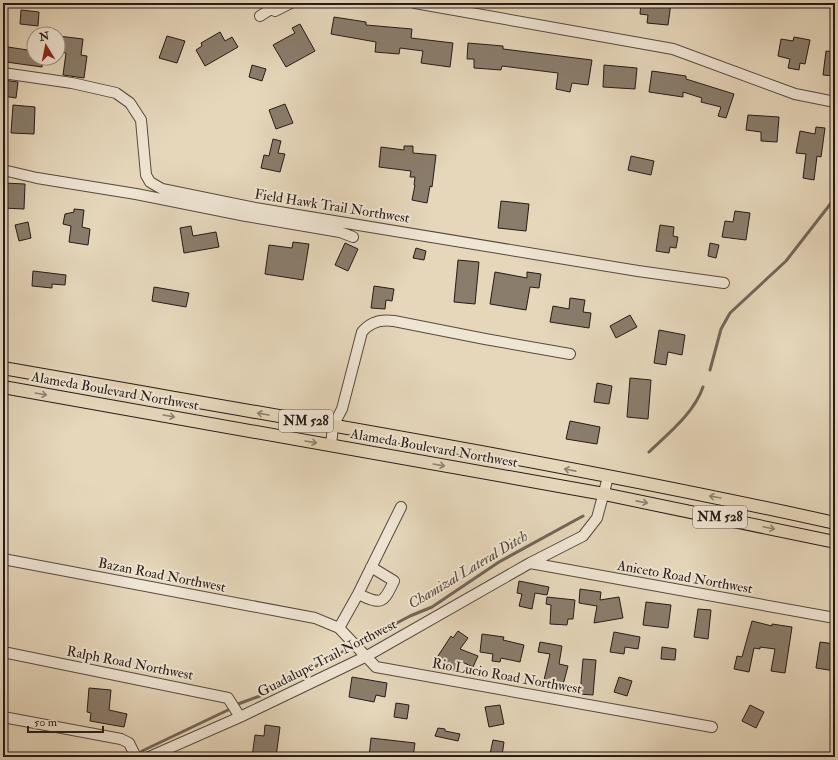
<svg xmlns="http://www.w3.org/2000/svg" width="838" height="760" font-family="'IM FELL Double Pica',serif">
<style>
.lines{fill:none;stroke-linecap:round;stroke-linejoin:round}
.stream{stroke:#726557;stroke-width:3}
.building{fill:#8a7d6c;stroke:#261b16}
.minor-casing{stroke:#564a3f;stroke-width:12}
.major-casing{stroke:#261b16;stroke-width:14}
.minor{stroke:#efe5d3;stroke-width:10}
.major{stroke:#e6d7bb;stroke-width:12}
.oneway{stroke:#908271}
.labels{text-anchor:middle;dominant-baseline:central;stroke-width:4;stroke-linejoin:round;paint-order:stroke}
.shield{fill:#efe5d3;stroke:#62584f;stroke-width:1}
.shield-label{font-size:13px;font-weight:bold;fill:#261b16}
.street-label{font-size:14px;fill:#261b16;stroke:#efe5d3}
.water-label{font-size:15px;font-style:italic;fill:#594d42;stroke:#efe5d3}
</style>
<rect width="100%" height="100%" fill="#e6d7bb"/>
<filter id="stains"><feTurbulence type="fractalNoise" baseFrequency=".005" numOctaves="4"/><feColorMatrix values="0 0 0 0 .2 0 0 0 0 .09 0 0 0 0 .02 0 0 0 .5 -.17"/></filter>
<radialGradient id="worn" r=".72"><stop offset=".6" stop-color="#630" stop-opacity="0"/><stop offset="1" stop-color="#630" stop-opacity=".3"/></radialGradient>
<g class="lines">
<path class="stream" d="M 710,370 L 721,329 L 730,313 L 786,261 L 835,198
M 649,452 C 669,433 694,413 703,387
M 363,641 L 410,616 L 432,607 L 499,562 L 583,516
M 238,704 L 260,696 L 348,649
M 142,751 L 228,710"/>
</g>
<path class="building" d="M 641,3 L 671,3 L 668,25 L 647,23 L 648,15 L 640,14 Z
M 21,10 L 39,12 L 38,26 L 20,24 Z
M 334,17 L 366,22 L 366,25 L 412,29 L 411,38 L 453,43 L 450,67 L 421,63 L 423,51 L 400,48 L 399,54 L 375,52 L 376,42 L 331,34 Z
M 300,24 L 315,51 L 286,67 L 273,45 L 295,33 L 292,28 Z
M 220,32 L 225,41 L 232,37 L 238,47 L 205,66 L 196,50 L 202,46 L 201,43 Z
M 58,36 L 83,39 L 81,55 L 87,56 L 84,78 L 63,75 L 66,53 L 58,52 Z
M 167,36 L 185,41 L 177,63 L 159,58 Z
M 794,37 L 810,40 L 805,64 L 800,63 L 799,70 L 788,68 L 790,59 L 778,56 L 781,39 L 793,41 Z
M 468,43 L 503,46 L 503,49 L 592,60 L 588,85 L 572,83 L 570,92 L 556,89 L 558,73 L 502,66 L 501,70 L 474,68 L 474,59 L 467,59 Z
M 8,47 L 34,51 L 34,58 L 43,58 L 42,67 L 6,62 Z
M 826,51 L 835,52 L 835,76 L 823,75 Z
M 252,65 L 266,69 L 262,81 L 249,77 Z
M 604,65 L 637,68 L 635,89 L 603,87 Z
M 652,71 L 686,76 L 686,79 L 734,94 L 726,118 L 718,116 L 721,107 L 701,102 L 702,98 L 683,92 L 683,97 L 649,92 Z
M 3,80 L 18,82 L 16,98 L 3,96 Z
M 285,104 L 293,123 L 276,129 L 269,110 Z
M 13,105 L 35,107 L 34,134 L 11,133 Z
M 748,115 L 779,117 L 777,142 L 761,141 L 761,132 L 746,130 Z
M 816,127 L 825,128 L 821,157 L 817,156 L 814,180 L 803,178 L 806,154 L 796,153 L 800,131 L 815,134 Z
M 273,139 L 281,141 L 278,153 L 285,154 L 280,172 L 261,168 L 264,155 L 269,156 Z
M 404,146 L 413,146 L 413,153 L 436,155 L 432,187 L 430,186 L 427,203 L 412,200 L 415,185 L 414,185 L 415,177 L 410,177 L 411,171 L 379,167 L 381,147 L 404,150 Z
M 631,156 L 654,161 L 651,175 L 628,170 Z
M 4,183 L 25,184 L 24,209 L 3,208 Z
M 501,201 L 529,204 L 526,231 L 498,228 Z
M 74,209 L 84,210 L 82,227 L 90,229 L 88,245 L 69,242 L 71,226 L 63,224 L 65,214 L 74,212 Z
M 735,211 L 750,213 L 746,240 L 722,237 L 725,221 L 733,222 Z
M 28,222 L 31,238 L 19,241 L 15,225 Z
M 660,225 L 674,227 L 673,236 L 678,237 L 676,248 L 670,247 L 669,253 L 656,251 Z
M 191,226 L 193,236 L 216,232 L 219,247 L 184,253 L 180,228 Z
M 293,242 L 309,244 L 303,280 L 265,274 L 269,245 L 292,248 Z
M 345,243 L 358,249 L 348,271 L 335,265 Z
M 710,243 L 719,245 L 716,258 L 708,256 Z
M 416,248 L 426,251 L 424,260 L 413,258 Z
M 458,260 L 479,262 L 475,304 L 454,302 Z
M 33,271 L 66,275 L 65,285 L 52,284 L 52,288 L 32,286 Z
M 495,272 L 527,278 L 527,272 L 541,274 L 539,288 L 530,287 L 526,310 L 490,304 Z
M 374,286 L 394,289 L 392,301 L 386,300 L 385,309 L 371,308 Z
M 154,287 L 189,293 L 186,307 L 152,301 Z
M 570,298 L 585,300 L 583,312 L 591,313 L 589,328 L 550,322 L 553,306 L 569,309 Z
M 630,315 L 637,327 L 616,338 L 610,326 Z
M 659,330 L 685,335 L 682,355 L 668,352 L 666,365 L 654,363 Z
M 630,378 L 651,380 L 648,419 L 627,417 Z
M 597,383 L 612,386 L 609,404 L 594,402 Z
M 570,421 L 600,427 L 597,444 L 566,439 Z
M 519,581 L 549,587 L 547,595 L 535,593 L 532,609 L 519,606 L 522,594 L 517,593 Z
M 580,589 L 601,592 L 600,600 L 619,597 L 623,618 L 594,623 L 597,606 L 579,603 Z
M 547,597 L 575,600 L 573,619 L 568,619 L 567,625 L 550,624 L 551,605 L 546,604 Z
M 646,602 L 671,605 L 668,628 L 643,625 Z
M 698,609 L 711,610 L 708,639 L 694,637 Z
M 752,621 L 772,626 L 772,624 L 792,627 L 785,673 L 771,671 L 775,649 L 760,647 L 760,649 L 754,648 L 749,672 L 734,669 L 737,656 L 742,657 Z
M 458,631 L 468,638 L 460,649 L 478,656 L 473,667 L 460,661 L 454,671 L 436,659 L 451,636 L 453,638 Z
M 614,632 L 640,637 L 638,649 L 625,647 L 624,654 L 610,652 Z
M 482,634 L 504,637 L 503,640 L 524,645 L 520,662 L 501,658 L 500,662 L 492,661 L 493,654 L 480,652 Z
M 540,642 L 562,646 L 559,664 L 568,666 L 563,685 L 544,680 L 550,654 L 538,652 Z
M 820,642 L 835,644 L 835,671 L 816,668 Z
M 662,647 L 676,649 L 675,660 L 661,659 Z
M 583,659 L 596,660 L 593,695 L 580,694 Z
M 352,677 L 387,683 L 385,697 L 376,695 L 374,702 L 349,697 Z
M 619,677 L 632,681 L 627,696 L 614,692 Z
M 89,688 L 111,690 L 109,710 L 127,714 L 124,727 L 90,721 L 91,713 L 87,712 Z
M 396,703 L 409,705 L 407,719 L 394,717 Z
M 500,705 L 504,724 L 489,727 L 485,707 Z
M 750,705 L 764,712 L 756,728 L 742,721 Z
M 265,725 L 280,727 L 276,757 L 252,757 L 255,735 L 264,736 Z
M 438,728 L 445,729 L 445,731 L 460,734 L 458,741 L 435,736 Z
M 371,738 L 415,743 L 413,757 L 369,757 Z
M 493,740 L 504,742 L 502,756 L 490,754 Z"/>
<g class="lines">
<g class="minor-casing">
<path id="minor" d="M 415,3 L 673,49 L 795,94 L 835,102
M 271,9 L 275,11 L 291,3
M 260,16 L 271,9 L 273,3
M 3,73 L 72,83 L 116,93 L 130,103 L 141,120 L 146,175 L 150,182 L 162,189 L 255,208 L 638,271 L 724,283
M 3,170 L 37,178 L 136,194 L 246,216 L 340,232 L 353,237
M 331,445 L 333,426 L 342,409 L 362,332 C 370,322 381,319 394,321 L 485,339 L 570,354
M 3,559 L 315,618 L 339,628 L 376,667 L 712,727
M 530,563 L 835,618
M 358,594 C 382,605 383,604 394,581 L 371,567
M 339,628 L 358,594 L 401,507
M 3,652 L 228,698 L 240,717
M 3,717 L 121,739 L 129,743 L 136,757
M 149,757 L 240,717 L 367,656 L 530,563 L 583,536 L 597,518 L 608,477"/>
</g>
<g class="major-casing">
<path id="major" d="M 3,368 C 281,417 560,462 835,523
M 3,387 L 604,494 L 835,542"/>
</g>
<use href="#minor" class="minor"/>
<use href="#major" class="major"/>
</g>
<defs><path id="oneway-shaft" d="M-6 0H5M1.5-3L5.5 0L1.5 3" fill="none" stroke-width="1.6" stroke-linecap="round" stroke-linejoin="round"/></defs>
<g class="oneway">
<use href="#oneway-shaft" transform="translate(41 394) rotate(10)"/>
<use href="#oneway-shaft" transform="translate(263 414) rotate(-170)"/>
<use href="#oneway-shaft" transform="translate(169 416) rotate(10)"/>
<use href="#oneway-shaft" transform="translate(311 442) rotate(10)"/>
<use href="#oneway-shaft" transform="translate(439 465) rotate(10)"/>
<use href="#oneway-shaft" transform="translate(570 470) rotate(-169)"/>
<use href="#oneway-shaft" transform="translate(715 497) rotate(-170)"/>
<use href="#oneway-shaft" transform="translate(642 502) rotate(11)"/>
<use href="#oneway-shaft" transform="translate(769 528) rotate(12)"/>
</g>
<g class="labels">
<g class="shield">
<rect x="279" y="410" width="54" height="22" rx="3"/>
<rect x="693" y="506" width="54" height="22" rx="3"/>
</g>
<g class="shield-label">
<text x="306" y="421">NM 528</text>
<text x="720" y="517">NM 528</text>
</g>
<g class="street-label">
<text transform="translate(332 206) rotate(9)">Field Hawk Trail Northwest</text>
<text transform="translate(115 391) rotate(10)">Alameda Boulevard Northwest</text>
<text transform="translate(434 448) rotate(10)">Alameda Boulevard Northwest</text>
<text transform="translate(162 575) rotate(11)">Bazan Road Northwest</text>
<text transform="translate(685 577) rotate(10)">Aniceto Road Northwest</text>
<text transform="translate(327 658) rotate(-27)">Guadalupe Trail Northwest</text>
<text transform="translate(130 663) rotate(11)">Ralph Road Northwest</text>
<text transform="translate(507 676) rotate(10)">Rio Lucio Road Northwest</text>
</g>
<g class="water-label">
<text transform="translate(468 570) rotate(-31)">Chamizal Lateral Ditch</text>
</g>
</g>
<rect width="838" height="760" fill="none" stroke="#e6d7bb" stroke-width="16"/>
<rect x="4" y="4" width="830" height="752" fill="none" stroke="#261b16" stroke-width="2"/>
<rect x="8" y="8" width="822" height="744" fill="none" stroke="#261b16"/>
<g transform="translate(46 46) rotate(350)"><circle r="19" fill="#efe5d3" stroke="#9f9487"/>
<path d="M0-3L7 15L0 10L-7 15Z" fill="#8f2418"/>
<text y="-6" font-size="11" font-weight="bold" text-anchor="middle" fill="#261b16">N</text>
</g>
<path d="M28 726v6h75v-6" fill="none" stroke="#261b16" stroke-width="2"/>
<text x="34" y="726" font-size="12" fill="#261b16" stroke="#efe5d3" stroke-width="3" paint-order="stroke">50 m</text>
<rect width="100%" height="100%" filter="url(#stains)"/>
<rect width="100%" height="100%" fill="url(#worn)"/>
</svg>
